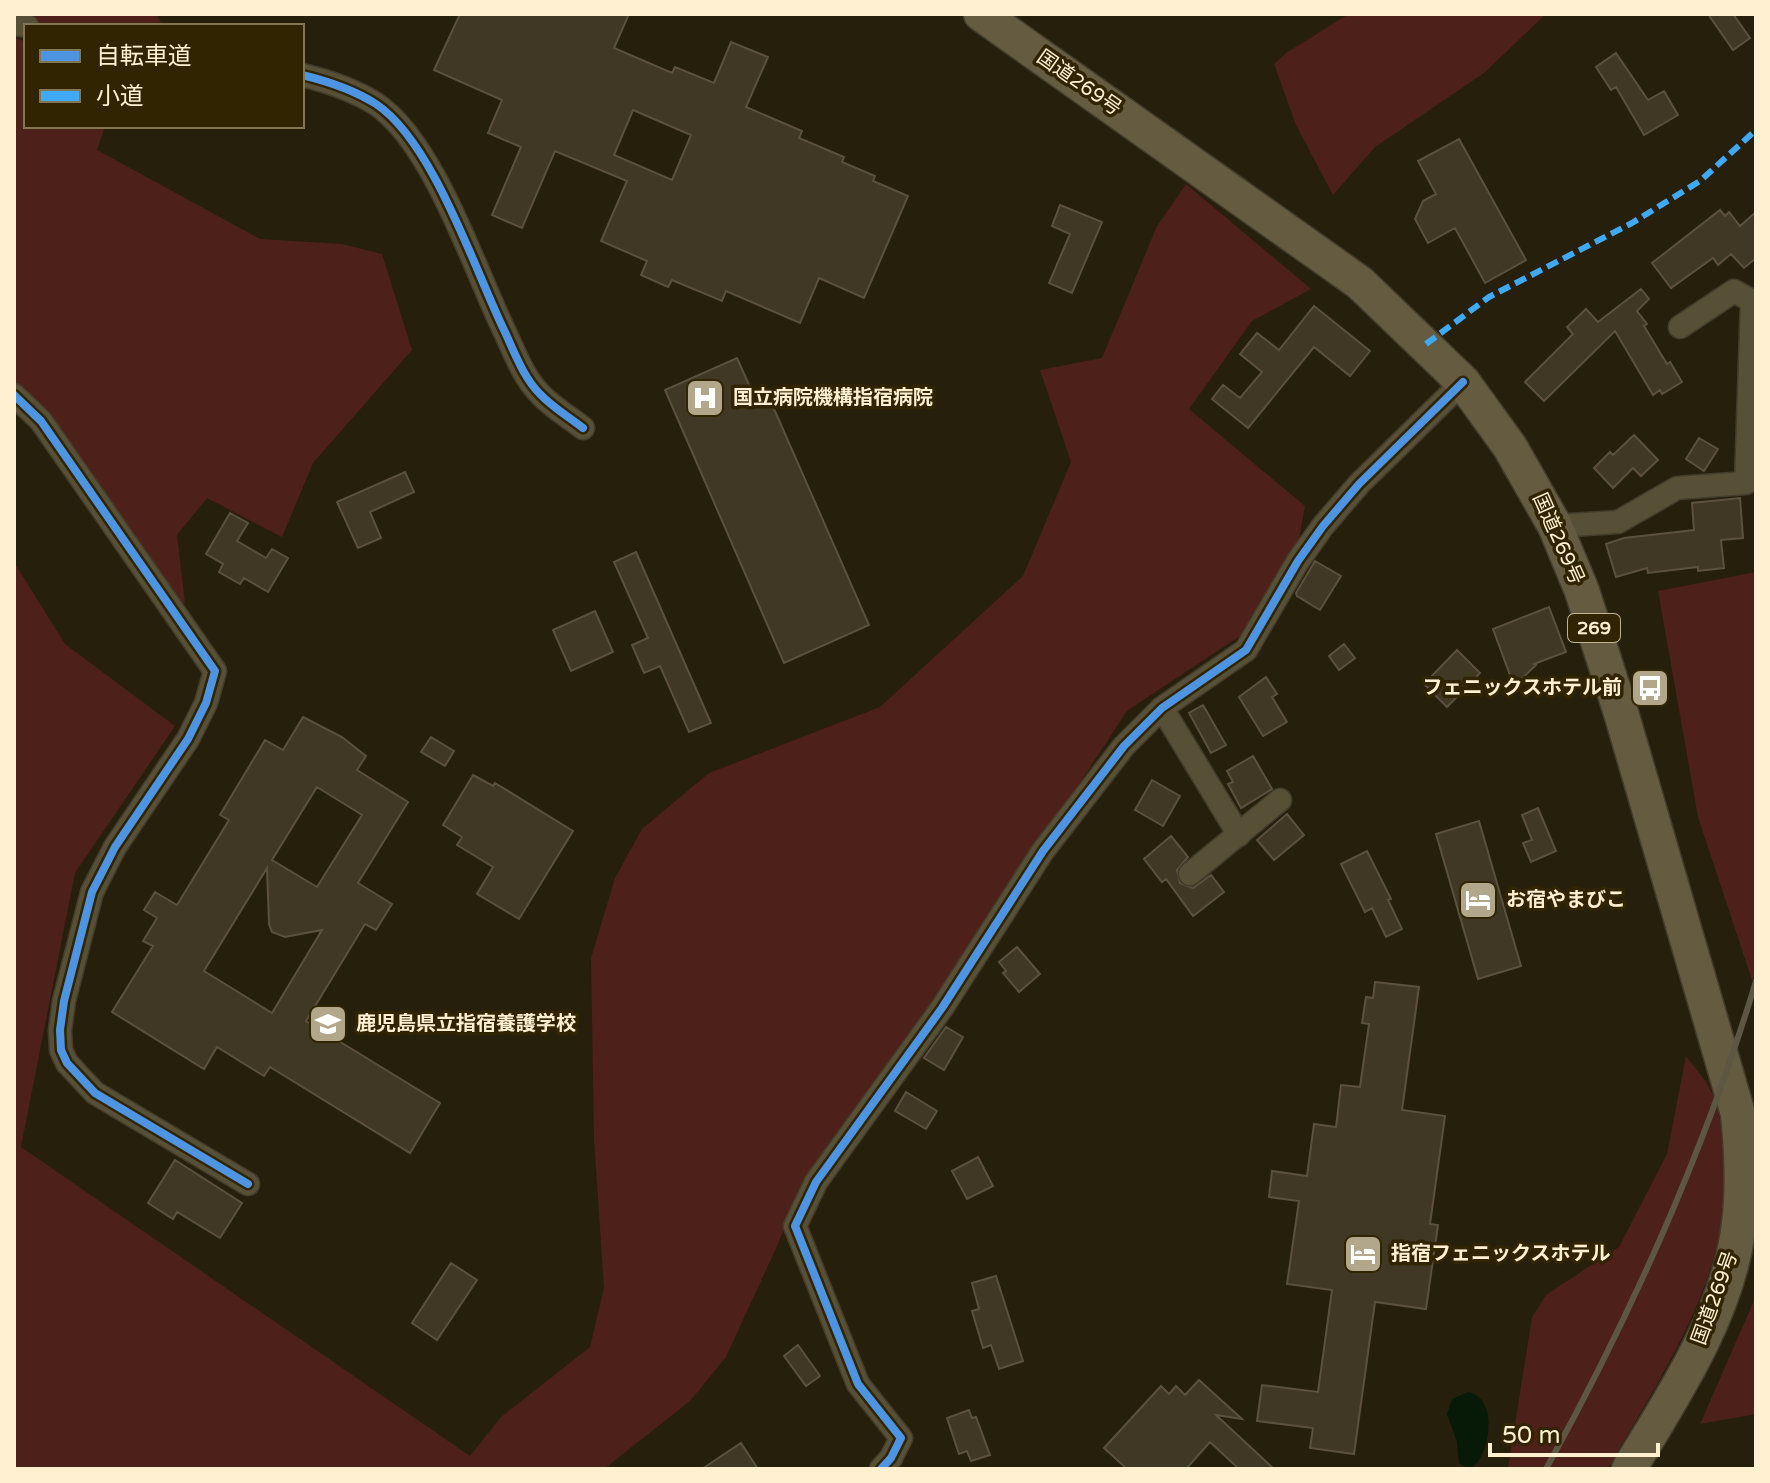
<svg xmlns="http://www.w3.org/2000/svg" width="1770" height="1483" font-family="'Varela Round','Noto Sans JP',sans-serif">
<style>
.green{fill:#4d2019}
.water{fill:#061a07}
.building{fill:#403724;stroke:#5c503f;stroke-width:2;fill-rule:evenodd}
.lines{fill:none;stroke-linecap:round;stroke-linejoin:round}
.minor-casing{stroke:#423c2d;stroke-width:25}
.highway-casing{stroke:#423c2d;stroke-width:37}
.minor{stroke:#585036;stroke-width:22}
.highway{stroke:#655b41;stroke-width:34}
.rail{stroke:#5d5642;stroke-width:6}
.quiet{stroke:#3fa9f5;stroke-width:6;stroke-dasharray:12 6;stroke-linecap:butt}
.cycleway-casing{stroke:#312401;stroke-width:13}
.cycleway{stroke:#4d94e3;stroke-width:8}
.labels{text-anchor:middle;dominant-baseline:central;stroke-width:7;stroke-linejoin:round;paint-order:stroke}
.shield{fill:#312401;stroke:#c0b392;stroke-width:2}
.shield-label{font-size:18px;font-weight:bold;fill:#fef0d0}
.street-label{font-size:20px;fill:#fef0d0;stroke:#312401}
.poi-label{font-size:20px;font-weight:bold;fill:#fef0d0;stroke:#312401;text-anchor:start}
</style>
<rect width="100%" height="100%" fill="#261f0c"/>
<path class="green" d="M 34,14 L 156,14 L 163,26 L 30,26 Z
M 1349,14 L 1546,14 L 1484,73 L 1375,147 L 1333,195 L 1296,125 L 1274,64 L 1286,53 Z
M 14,37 L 26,42 L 26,126 L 105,126 L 97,150 L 260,239 L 342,244 L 382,254 L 412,350 L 313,463 L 282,537 L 207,498 L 177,535 L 185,603 L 166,604 L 29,416 L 14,411 Z
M 1186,184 L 1311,289 L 1252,321 L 1189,409 L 1305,506 L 1295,561 L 1249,630 L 1127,711 L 970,950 L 799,1188 L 778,1244 L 726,1357 L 690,1401 L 604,1469 L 14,1469 L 14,562 L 65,644 L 175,726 L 75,873 L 21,1147 L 470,1456 L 501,1417 L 590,1347 L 604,1288 L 594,1139 L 591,958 L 615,878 L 642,829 L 709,773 L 880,707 L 1023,576 L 1071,462 L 1040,370 L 1102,358 L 1157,226 Z
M 1756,572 L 1756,992 L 1698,817 L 1658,591 Z
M 1686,1056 C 1693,1065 1701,1075 1708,1085 C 1717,1100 1720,1120 1723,1137 C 1743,1259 1665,1368 1608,1469 L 1508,1469 L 1532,1317 L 1546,1295 L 1619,1247 L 1667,1154 Z
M 1756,1296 L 1756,1414 L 1700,1424 Z"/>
<path class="water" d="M 1468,1392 C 1502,1399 1488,1463 1469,1469 L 1459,1463 L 1457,1442 L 1447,1414 L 1452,1399 Z"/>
<path class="building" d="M 460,14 L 629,14 L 614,48 L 672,73 L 675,67 L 714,83 L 731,42 L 768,57 L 746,107 L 802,131 L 799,138 L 844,157 L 842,162 L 875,176 L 873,181 L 908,196 L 864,298 L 819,278 L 800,323 L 726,291 L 722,301 L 672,280 L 668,287 L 641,275 L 647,261 L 601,241 L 627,181 L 555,151 L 522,228 L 492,215 L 521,147 L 488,133 L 502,100 L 434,70 ZM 633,110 L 691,135 L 672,180 L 614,155 Z
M 1708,14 L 1733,14 L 1750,38 L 1733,50 Z
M 1616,53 L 1648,100 L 1664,91 L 1678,115 L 1644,135 L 1616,87 L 1611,90 L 1596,67 Z
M 1459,139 L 1526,260 L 1485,283 L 1455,228 L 1428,243 L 1415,219 L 1423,201 L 1436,194 L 1418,161 Z
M 1060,205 L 1102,222 L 1072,293 L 1049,283 L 1070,234 L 1052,226 Z
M 1720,210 L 1725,216 L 1729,212 L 1740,226 L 1756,212 L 1756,258 L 1744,268 L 1731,254 L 1718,265 L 1713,258 L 1671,288 L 1652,263 Z
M 1641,289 L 1649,299 L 1637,311 L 1647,324 L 1644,326 L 1667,364 L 1670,362 L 1682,382 L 1662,394 L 1660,390 L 1653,395 L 1615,331 L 1544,401 L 1525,382 L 1573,334 L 1567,327 L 1586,309 L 1598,322 Z
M 1314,306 L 1370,351 L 1350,376 L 1314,347 L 1248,428 L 1212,399 L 1223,385 L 1240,398 L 1262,372 L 1240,354 L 1257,333 L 1279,350 Z
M 737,358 L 757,403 L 764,386 L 869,625 L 784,663 L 665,390 Z
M 1634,435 L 1658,460 L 1641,476 L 1633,468 L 1613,488 L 1594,468 L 1610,452 L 1613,455 Z
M 1699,438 L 1718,449 L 1704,471 L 1686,459 Z
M 405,472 L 414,492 L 370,512 L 381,538 L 358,548 L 337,502 Z
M 1740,498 L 1743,538 L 1721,540 L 1724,568 L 1698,571 L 1698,567 L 1648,573 L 1647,568 L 1616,577 L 1606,544 L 1624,538 L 1694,530 L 1692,503 Z
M 230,513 L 248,523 L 237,541 L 266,558 L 272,549 L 288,558 L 268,592 L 244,578 L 240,584 L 219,572 L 223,564 L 206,554 Z
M 636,552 L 711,723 L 689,732 L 660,666 L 644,673 L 632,645 L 648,638 L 614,562 Z
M 1315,561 L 1341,576 L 1320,610 L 1297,596 L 1296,593 Z
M 1549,607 L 1566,652 L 1534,664 L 1536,665 L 1514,686 L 1493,629 Z
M 595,611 L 613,652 L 571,671 L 553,630 Z
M 1344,644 L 1355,658 L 1339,670 L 1329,656 Z
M 1457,650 L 1480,673 L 1447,707 L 1424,684 Z
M 1266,677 L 1277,694 L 1272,697 L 1287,722 L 1263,736 L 1239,697 Z
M 1203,705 L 1226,745 L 1211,753 L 1189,713 Z
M 303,717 L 342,737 L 366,756 L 357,770 L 408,802 L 358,883 L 392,904 L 376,930 L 365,924 L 306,1021 L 440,1103 L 410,1153 L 270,1067 L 264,1076 L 217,1047 L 204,1069 L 112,1012 L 153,946 L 143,941 L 157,918 L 144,910 L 155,892 L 177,905 L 229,820 L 220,815 L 265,740 L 283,750 ZM 317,787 L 362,815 L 317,887 L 272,860 ZM 267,868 L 269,924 L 272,932 L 285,937 L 322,930 L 272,1013 L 204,971 Z
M 431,737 L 454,751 L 445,766 L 421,752 Z
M 1253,756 L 1272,789 L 1241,808 L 1228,784 L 1233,782 L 1227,771 Z
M 473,775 L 493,786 L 495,783 L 573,831 L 519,919 L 477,894 L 493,867 L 457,845 L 462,837 L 443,825 Z
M 1152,780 L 1180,796 L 1163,826 L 1135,810 Z
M 1538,808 L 1556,851 L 1531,862 L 1523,843 L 1532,840 L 1522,815 Z
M 1287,814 L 1304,835 L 1274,860 L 1257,840 Z
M 1479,821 L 1521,966 L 1478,979 L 1436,834 Z
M 1171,836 L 1188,857 L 1177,870 L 1180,883 L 1193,888 L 1211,875 L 1224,892 L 1193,916 L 1166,879 L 1162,882 L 1144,859 Z
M 1367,851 L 1391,899 L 1388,900 L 1402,929 L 1386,937 L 1372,908 L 1365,912 L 1341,864 Z
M 1017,947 L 1040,974 L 1019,992 L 1003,973 L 1006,971 L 999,962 Z
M 1375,982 L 1419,987 L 1402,1110 L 1445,1116 L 1430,1224 L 1438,1225 L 1426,1309 L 1375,1302 L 1354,1454 L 1310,1448 L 1313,1428 L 1257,1421 L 1262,1385 L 1318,1392 L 1332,1290 L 1287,1284 L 1299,1201 L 1269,1197 L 1272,1171 L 1307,1176 L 1314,1124 L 1336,1127 L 1341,1085 L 1360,1087 L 1369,1024 L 1362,1023 L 1366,997 L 1373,998 Z
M 946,1027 L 963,1037 L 944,1070 L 924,1058 Z
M 906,1092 L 937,1111 L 926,1129 L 895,1111 Z
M 978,1157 L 993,1186 L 967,1199 L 952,1171 Z
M 175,1160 L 242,1203 L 220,1238 L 177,1212 L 173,1219 L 148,1203 Z
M 451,1263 L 477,1280 L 437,1340 L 412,1323 Z
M 996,1276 L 1023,1361 L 999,1369 L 991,1345 L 983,1348 L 972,1311 L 979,1309 L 972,1283 Z
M 798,1345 L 820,1376 L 806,1386 L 784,1356 Z
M 1199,1380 L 1242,1419 L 1216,1415 L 1274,1469 L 1239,1469 L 1210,1442 L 1186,1469 L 1127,1469 L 1104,1448 L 1161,1386 L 1169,1394 L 1176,1386 L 1185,1395 Z
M 969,1410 L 972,1418 L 976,1417 L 990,1455 L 971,1461 L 967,1451 L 959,1454 L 947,1418 Z
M 741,1443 L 758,1469 L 702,1469 Z"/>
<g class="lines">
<g class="minor-casing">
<path id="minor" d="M 14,24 L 27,26
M 302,75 C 327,81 354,90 376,104 C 433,142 474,268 504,330 C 514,351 523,377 540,394 C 552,407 569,417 583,428
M 14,395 L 41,421 L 215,671 L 206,703 L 188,739 L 115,847 L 92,892 L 64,1001 L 60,1030 L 61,1050 L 67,1063 L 95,1093 L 248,1184
M 1555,526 L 1618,522 L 1677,488 L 1746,483 L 1752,301 L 1734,291 L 1680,327
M 1162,708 L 1239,835
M 1190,874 L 1280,800
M 881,1469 L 891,1458 L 901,1438 L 858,1384 L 795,1226 L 816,1182 L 942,1008 L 1043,851 L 1124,746 L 1162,708 L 1246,650 L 1298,561 L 1323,526 L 1359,484 L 1463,382"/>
</g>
<g class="highway-casing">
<path id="highway" d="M 981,14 L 1360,283 L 1463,382 L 1510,447 L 1555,526 L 1582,591 L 1622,716 L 1738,1114 C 1742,1153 1744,1192 1738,1231 C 1726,1317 1673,1396 1629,1469"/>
</g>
<use href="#minor" class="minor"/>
<use href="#highway" class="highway"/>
<path class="rail" d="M 1546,1469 C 1631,1315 1705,1150 1756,981"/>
<path class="quiet" d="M 1426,344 L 1489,297 L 1632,223 L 1700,181 L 1756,130"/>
<g class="cycleway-casing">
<path id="cycleway" d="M 302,75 C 327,81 354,90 376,104 C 433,142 474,268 504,330 C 514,351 523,377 540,394 C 552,407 569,417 583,428
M 14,395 L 41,421 L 215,671 L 206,703 L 188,739 L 115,847 L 92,892 L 64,1001 L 60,1030 L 61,1050 L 67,1063 L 95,1093 L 248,1184
M 881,1469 L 891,1458 L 901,1438 L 858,1384 L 795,1226 L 816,1182 L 942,1008 L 1043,851 L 1124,746 L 1162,708 L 1246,650 L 1298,561 L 1323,526 L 1359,484 L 1463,382"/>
</g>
<use href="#cycleway" class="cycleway"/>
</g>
<defs>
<g id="hospital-square" transform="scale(2)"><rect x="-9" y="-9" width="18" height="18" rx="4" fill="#b2a78b" stroke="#312401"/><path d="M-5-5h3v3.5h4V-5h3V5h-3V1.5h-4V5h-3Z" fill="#fff"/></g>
<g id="bus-square" transform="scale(2)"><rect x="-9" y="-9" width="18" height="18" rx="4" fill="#b2a78b" stroke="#312401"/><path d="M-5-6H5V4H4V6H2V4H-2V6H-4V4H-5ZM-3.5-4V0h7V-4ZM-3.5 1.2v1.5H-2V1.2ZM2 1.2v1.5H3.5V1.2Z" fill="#fff"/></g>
<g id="hotel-square" transform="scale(2)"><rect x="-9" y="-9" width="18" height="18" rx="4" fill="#b2a78b" stroke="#312401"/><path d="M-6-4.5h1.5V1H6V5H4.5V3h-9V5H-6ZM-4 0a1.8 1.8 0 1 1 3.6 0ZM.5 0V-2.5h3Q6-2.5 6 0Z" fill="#fff"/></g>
<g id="school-square" transform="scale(2)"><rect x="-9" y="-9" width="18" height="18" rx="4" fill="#b2a78b" stroke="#312401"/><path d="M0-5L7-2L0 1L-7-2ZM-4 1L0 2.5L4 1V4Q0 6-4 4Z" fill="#fff"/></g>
</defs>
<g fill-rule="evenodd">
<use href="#hospital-square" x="705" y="398"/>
<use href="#bus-square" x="1650" y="688"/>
<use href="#hotel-square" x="1478" y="900"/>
<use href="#school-square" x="328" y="1024"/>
<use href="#hotel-square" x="1363" y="1254"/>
</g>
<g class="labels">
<rect class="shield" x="1568" y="614" width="52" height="28" rx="6"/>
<g class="shield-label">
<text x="1594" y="628">269</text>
</g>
<g class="street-label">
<text transform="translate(1079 83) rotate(35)">国道269号</text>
<text transform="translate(1558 539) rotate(66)">国道269号</text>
<text transform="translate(1715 1298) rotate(-70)">国道269号</text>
</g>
<g class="poi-label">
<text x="733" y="398">国立病院機構指宿病院</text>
<text x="1622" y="688" text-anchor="end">フェニックスホテル前</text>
<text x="1506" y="900">お宿やまびこ</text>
<text x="356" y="1024">鹿児島県立指宿養護学校</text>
<text x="1391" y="1254">指宿フェニックスホテル</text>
</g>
</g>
<rect width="1770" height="1483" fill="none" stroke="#fef0d0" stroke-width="32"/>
<rect x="24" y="24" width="280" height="104" fill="#312401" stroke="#837654" stroke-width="2"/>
<rect x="40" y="50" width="40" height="12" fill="#4d94e3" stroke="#837654" stroke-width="2"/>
<text x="96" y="64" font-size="24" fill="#fef0d0">自転車道</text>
<rect x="40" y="90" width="40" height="12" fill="#3fa9f5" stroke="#837654" stroke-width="2"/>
<text x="96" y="104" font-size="24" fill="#fef0d0">小道</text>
<path d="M1490 1443v12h168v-12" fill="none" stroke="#fef0d0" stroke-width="4"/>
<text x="1502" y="1443" font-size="24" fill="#fef0d0" stroke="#312401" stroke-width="6" paint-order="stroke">50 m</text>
</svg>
